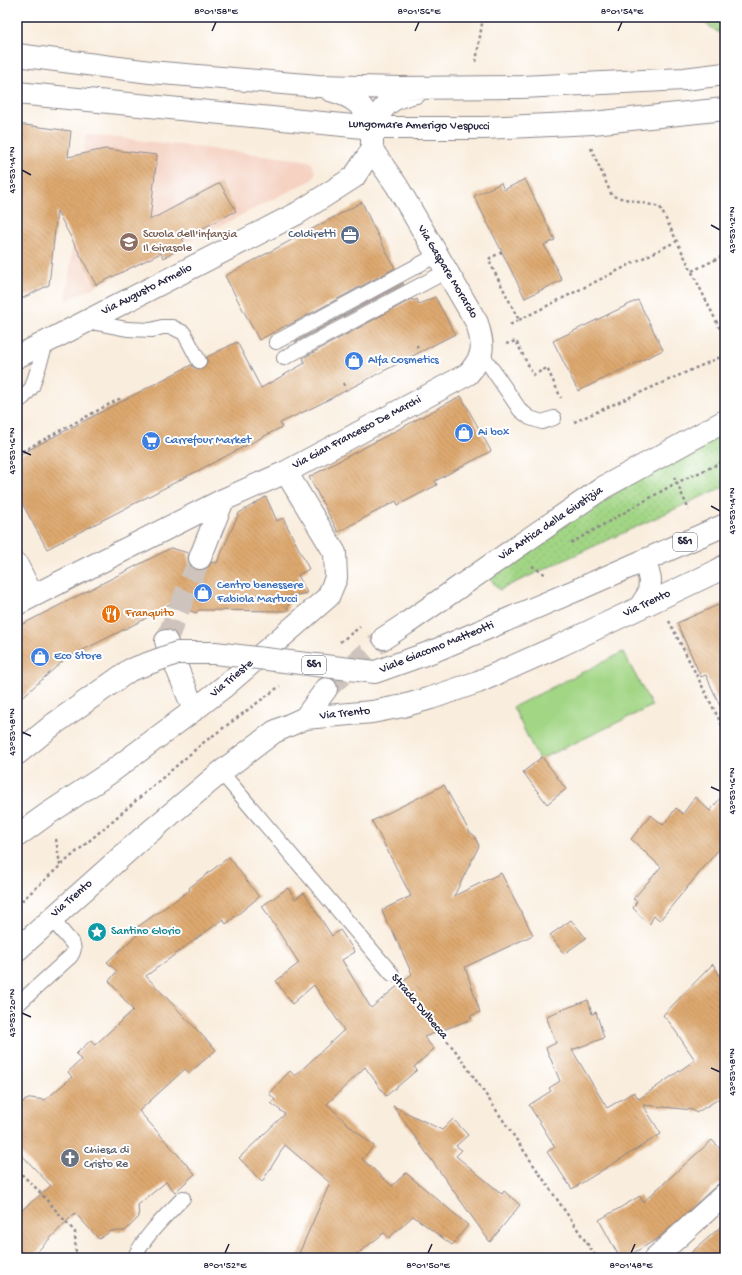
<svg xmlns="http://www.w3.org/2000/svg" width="742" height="1275" font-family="'Gochi Hand',sans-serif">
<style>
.built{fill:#f5d2c2}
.grass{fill:url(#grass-dots);stroke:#627c60}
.garden{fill:#a2d685;stroke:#627c60}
.building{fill:url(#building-back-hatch)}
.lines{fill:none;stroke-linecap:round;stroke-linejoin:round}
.minor-tunnel{stroke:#cec4bd;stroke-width:22;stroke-dasharray:22 11;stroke-linecap:butt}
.service-casing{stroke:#8e888c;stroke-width:16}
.minor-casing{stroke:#8e888c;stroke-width:24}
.secondary-casing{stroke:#8e888c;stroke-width:24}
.primary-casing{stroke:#8e888c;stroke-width:24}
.path{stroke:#8e888c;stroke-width:2.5;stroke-dasharray:3 3;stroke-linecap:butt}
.service{stroke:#fff;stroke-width:14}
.minor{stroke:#fff;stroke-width:22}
.secondary{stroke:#fff;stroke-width:22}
.primary{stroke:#fff;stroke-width:22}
.primary-bridge-casing{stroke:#8e888c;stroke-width:24;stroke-linecap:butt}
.primary-bridge{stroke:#fff;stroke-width:22}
.ticks{fill:none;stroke:#22223b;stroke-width:1.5}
.labels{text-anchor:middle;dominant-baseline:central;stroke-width:4;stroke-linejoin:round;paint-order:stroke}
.shield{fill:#fff;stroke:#646476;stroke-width:1}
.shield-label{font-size:11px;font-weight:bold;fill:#22223b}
.street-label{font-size:12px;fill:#22223b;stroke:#fff}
.education-label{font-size:12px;fill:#785e54;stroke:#fff;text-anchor:start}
.service-label{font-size:12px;fill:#4e5e75;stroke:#fff;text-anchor:end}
.shop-label{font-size:12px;fill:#366cbe;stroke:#fff;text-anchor:start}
.food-label{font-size:12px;fill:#c56008;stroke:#fff;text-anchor:start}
.culture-label{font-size:12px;fill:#0d838f;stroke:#fff;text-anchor:start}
.worship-label{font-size:12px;fill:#5b616d;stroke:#fff;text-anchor:start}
.neatline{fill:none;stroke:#22223b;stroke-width:1.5}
.ticks-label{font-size:10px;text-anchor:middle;fill:#22223b}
</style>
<defs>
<pattern id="grass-dots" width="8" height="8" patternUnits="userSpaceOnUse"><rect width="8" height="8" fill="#a2d685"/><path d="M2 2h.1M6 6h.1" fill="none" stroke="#8bb774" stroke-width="1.8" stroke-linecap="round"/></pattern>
<pattern id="building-back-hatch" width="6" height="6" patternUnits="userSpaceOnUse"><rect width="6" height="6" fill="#dda86f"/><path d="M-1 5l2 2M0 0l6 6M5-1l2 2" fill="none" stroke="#bd9061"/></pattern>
</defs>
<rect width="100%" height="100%" fill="#fff"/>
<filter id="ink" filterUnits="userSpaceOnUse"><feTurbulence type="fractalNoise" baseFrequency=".025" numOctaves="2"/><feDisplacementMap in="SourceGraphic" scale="8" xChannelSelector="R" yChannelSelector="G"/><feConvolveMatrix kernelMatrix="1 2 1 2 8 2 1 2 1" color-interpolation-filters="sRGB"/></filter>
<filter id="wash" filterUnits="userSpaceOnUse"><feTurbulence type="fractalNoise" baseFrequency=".012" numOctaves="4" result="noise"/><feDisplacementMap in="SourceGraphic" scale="16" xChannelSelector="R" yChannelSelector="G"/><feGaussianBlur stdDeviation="0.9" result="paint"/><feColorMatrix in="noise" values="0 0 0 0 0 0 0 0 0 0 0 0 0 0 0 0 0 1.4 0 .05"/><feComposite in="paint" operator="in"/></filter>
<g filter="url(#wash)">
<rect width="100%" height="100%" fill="#f9eddd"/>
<path class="built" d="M 86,134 L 304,160 L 308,161 L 312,163 L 315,172 L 314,177 L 310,181 L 66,301 Z"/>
<path class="grass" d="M 696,17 L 725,17 L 725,37 Z
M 725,432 L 725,486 L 499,590 L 489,577 L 573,520 L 648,473 Z"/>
<path class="garden" d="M 623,652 L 652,706 L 539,760 L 513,707 Z"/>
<g id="blocks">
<path class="building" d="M 17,124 L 71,131 L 68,157 L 105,149 L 157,155 L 150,220 L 220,183 L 236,211 L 182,239 L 186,246 L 163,258 L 161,253 L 96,285 L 57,211 L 49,285 L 17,301 Z
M 525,179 L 555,240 L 544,245 L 562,280 L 525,298 L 474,196 L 501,183 L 504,190 Z
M 362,202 L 373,226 L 395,268 L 287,326 L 287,325 L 259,340 L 225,276 Z
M 403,283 L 404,284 L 295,342 Z
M 435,297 L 455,334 L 316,406 L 280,423 L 282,427 L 47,549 L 17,494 L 17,456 L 191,365 L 195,368 L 199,369 L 203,369 L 206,365 L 207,361 L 207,357 L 237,342 L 261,388 L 305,363 L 303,358 L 412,299 L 413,301 L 417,299 L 419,304 Z
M 638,300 L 663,350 L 578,391 L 553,341 Z
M 461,396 L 491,451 L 435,481 L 437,485 L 398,505 L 396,501 L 338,532 L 309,477 Z
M 266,497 L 277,521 L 283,518 L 309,569 L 298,575 L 307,593 L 290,596 L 287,611 L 199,610 L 196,613 L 171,603 L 143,620 L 65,659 L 17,702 L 17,627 L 171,548 L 188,553 L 188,559 L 190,565 L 196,570 L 202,570 L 207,568 L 212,562 L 217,563 L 239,513 Z
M 725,602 L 725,717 L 706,675 L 701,677 L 677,623 Z
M 542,757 L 566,789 L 547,804 L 523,772 Z
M 444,785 L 470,833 L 474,835 L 479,846 L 454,896 L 501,873 L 533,935 L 465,967 L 480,1012 L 470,1016 L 472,1019 L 424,1037 L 434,1049 L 414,1067 L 417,1070 L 386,1096 L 365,1067 L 327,1104 L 350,1126 L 374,1146 L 362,1159 L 392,1186 L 406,1173 L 468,1225 L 452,1245 L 413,1216 L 389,1238 L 384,1233 L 352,1258 L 297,1258 L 330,1183 L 285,1145 L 262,1182 L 239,1158 L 285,1114 L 271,1103 L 275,1100 L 269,1093 L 290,1071 L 295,1076 L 344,1030 L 314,985 L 292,1004 L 276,981 L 299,963 L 262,906 L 288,888 L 295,899 L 304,893 L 332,936 L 340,930 L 355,952 L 342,960 L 371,1008 L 412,974 L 393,932 L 387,923 L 382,910 L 411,896 L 372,821 Z
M 725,792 L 725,842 L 660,920 L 654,916 L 649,925 L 633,908 L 637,901 L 633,899 L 661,867 L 631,839 L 651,815 L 663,825 L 676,808 L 683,814 L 695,797 L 710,811 Z
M 229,857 L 259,897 L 226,924 L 223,919 L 146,976 L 216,1050 L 189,1073 L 185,1069 L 139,1111 L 195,1174 L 175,1192 L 166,1182 L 138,1205 L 139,1217 L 125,1231 L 111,1231 L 99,1239 L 75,1213 L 31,1258 L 25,1258 L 17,1246 L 17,1214 L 51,1186 L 17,1150 L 17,1111 L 19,1106 L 24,1101 L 31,1098 L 45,1100 L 72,1077 L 68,1072 L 81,1060 L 76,1054 L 91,1040 L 95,1045 L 133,1010 L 109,981 L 117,971 L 107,962 L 139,933 L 136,928 L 190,890 L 189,888 Z
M 571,920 L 586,938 L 564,954 L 550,935 Z
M 713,964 L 725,985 L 725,1095 L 696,1113 L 693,1110 L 643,1105 L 661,1134 L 572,1189 L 547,1152 L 555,1147 L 529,1105 L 551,1091 L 549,1088 L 560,1081 L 546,1048 L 556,1043 L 546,1016 L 588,1000 L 592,1014 L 596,1012 L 604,1038 L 572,1050 L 607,1108 L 634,1092 L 639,1099 L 695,1060 L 670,1023 L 663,1015 Z
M 393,1106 L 442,1130 L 453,1119 L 468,1135 L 456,1146 L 462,1150 L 456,1156 L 502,1194 L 504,1191 L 520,1205 L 490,1242 Z
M 712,1140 L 725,1154 L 725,1182 L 722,1182 L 717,1185 L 657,1239 L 625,1258 L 620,1258 L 599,1220 L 640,1196 L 643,1202 Z
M 725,1223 L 725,1258 L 685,1258 Z"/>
</g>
</g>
<g filter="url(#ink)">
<use href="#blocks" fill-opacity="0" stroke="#8e888c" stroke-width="1"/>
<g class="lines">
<path class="minor-tunnel" d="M 166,641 L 200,558
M 326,689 L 384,638"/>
<g class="service-casing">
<path id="service" d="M 86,321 L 127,329 L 152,330 L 162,327 L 172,327 L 184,333 L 199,361
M 276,342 L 437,255
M 482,354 L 520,410 L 530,418 L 542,422 L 554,418
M 284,358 L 447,271
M 17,402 L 24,397 L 32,387 L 47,341
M 221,772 L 392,974
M 17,1005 L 71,956 C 74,951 75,948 72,943 L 51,918
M 134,1258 C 146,1234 165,1217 183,1198"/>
</g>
<g class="minor-casing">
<path id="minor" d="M 17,357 L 298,213 L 354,177 L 372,150 L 372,138
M 200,558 L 223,500
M 17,565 L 32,595
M 17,604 L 223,500 L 286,472 L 468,374 C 485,355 484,347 477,323 L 397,186 L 372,150
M 384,638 L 407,623 L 604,487 L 725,421
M 166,641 L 194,710
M 305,718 L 326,689
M 17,836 L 46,815 L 111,772 L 194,710 L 225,686 L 328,597 L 336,578 L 335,553 L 286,472
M 655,1258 L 725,1194"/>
</g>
<g class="secondary-casing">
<path id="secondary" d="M 17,55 L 150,72 L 318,86 L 400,88 L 522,87 L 684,79 L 725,74
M 330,90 C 354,97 364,104 373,128
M 17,93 L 373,128 L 484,128 L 593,123 L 725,109
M 373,128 C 381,105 392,97 416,92
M 640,607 L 649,593 L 650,580 L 645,560
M 17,950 L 140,840 L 221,772 L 274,732 L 305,718 L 372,712 L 403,706 L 431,698 L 478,682 L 559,646 L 717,571 L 725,566"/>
</g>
<g class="primary-casing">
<path id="primary" d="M 579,589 L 725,525
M 17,754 L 54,724"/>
</g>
<path class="path" d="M 476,62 L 483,17
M 591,148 L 612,196 L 660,207 L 725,339
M 502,252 L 490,258 L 489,261 L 519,320 L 508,326
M 692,271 L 725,255
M 519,320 L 677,241
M 506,344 L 516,341 L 533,375 L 547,368 L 561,398
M 417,345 L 418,349
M 343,383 L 345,386
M 574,422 L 725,355
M 17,454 L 119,399 L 120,402
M 674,477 L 689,510
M 571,543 L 676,483 L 725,461
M 532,566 L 546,575
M 669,621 L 725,731
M 340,642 L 360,627
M 56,839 L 60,865
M 17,905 L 60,866 L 203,743 L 280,686
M 405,990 L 458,1054 L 597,1258
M 17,1170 L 37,1189 L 75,1232 L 76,1258"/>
<use href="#service" class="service"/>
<use href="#minor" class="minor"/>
<use href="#secondary" class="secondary"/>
<use href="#primary" class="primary"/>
<g class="primary-bridge-casing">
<path id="primary-bridge" d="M 54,724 L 130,670 L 177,653 L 215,653 L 375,672 L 434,651 L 579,589"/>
</g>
<use href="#primary-bridge" class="primary-bridge"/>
</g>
</g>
<path class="ticks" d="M 212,31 L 216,22M 415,31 L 419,22M 618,31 L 622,22M 22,170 L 31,175M 711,225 L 720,230M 22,451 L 31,455M 711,506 L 720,511M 22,732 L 31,736M 711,787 L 720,791M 22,1013 L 31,1017M 711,1068 L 720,1072M 225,1253 L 229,1244M 428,1253 L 432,1244M 631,1253 L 635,1244"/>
<defs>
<g id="office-disc" transform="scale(1)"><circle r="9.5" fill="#5c6f8a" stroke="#fff"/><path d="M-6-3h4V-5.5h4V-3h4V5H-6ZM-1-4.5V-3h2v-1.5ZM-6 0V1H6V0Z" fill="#fff"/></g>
<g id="school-disc" transform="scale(1)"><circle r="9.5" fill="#8d6e63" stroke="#fff"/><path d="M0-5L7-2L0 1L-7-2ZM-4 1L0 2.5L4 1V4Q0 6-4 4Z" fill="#fff"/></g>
<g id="shop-disc" transform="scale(1)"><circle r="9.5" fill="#3f7fe0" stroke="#fff"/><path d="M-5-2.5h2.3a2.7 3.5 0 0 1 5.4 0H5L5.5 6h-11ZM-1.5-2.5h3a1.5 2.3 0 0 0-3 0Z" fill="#fff"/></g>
<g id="supermarket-disc" transform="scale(1)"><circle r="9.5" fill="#3f7fe0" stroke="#fff"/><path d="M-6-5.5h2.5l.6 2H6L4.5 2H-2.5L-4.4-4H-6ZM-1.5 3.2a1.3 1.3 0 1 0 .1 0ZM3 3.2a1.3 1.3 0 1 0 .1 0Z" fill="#fff"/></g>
<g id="restaurant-disc" transform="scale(1)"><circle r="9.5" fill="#e8710a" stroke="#fff"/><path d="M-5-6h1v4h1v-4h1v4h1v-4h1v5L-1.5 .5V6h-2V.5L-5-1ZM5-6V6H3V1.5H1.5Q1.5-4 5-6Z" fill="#fff"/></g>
<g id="sight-disc" transform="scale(1)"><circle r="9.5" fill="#0f9aa8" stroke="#fff"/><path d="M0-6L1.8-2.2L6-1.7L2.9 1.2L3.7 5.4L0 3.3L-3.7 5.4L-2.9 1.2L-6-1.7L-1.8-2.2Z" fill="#fff"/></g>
<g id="church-disc" transform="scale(1)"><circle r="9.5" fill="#6b7280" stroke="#fff"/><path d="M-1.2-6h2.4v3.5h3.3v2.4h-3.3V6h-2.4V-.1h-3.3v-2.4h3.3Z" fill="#fff"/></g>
</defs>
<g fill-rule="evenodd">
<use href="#office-disc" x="350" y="235"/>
<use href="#school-disc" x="129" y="242"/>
<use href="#shop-disc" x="354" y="361"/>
<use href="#shop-disc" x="464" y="433"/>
<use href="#supermarket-disc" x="151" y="441"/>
<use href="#shop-disc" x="203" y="593"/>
<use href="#restaurant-disc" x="111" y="614"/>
<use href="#shop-disc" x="40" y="657"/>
<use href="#sight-disc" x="97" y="932"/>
<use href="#church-disc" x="70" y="1158"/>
</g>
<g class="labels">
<g class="shield">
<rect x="673" y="533" width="24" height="18" rx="3"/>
<rect x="302" y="656" width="24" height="18" rx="3"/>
</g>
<g class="shield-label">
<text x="685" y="542">SS1</text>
<text x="314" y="665">SS1</text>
</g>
<g class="street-label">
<text transform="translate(419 126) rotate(1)">Lungomare Amerigo Vespucci</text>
<text transform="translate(447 272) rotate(59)">Via Gaspare Morardo</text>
<text transform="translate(147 290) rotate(-27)">Via Augusto Armelio</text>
<text transform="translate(357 433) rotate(-28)">Via Gian Francesco De Marchi</text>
<text transform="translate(551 524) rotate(-34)">Via Antica della Giustizia</text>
<text transform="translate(647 604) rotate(-25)">Via Trento</text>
<text transform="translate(437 648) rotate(-22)">Viale Giacomo Matteotti</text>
<text transform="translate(232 679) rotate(-40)">Via Trieste</text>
<text transform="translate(345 714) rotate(-6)">Via Trento</text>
<text transform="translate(72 899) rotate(-41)">Via Trento</text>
<text transform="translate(419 1007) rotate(50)">Strada Dulbecca</text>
</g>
<g class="education-label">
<text x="143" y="235">Scuola dell'infanzia<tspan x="143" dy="14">Il Girasole</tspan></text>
</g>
<g class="service-label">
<text x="336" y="235">Coldiretti</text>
</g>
<g class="shop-label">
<text x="368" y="361">Alfa Cosmetics</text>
<text x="478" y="433">Ai box</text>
<text x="165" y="441">Carrefour Market</text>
<text x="217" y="586">Centro benessere<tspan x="217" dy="14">Fabiola Martucci</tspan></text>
<text x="54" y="657">Eco Store</text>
</g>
<g class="food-label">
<text x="125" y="614">Franquito</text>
</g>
<g class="culture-label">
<text x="111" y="932">Santino Glorio</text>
</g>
<g class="worship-label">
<text x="84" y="1151">Chiesa di<tspan x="84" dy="14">Cristo Re</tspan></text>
</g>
</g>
<rect width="742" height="1275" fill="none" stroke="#fff" stroke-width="44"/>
<rect x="22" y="22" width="698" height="1231" class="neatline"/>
<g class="ticks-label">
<text x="216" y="14">8°01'58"E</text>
<text x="419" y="14">8°01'56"E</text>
<text x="622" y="14">8°01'54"E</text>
<text transform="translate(11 170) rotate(-90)" y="4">43°53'14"N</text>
<text transform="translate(731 230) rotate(-90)" y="4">43°53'12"N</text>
<text transform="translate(11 451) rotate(-90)" y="4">43°53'16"N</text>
<text transform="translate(731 511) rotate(-90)" y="4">43°53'14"N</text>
<text transform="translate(11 732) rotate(-90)" y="4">43°53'18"N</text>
<text transform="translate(731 791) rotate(-90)" y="4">43°53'16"N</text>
<text transform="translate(11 1013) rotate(-90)" y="4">43°53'20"N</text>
<text transform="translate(731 1072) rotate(-90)" y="4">43°53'18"N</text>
<text x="225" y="1268">8°01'52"E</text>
<text x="428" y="1268">8°01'50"E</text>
<text x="631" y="1268">8°01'48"E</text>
</g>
</svg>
